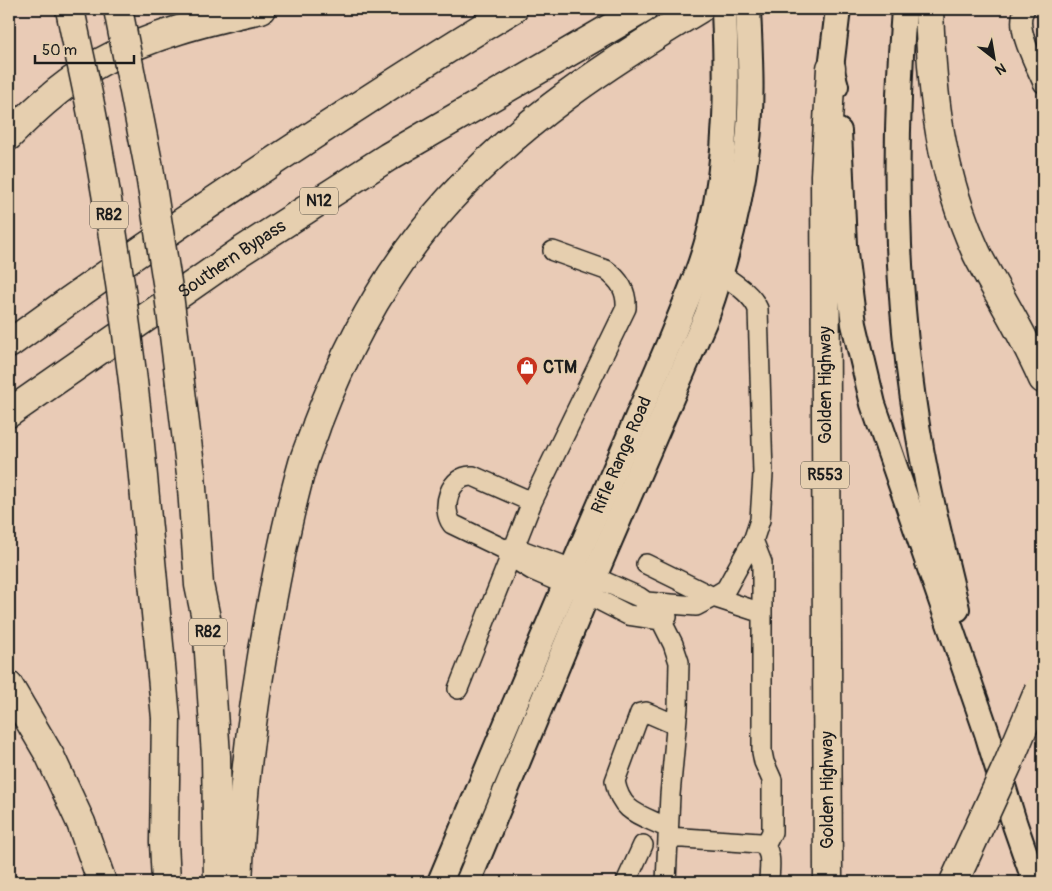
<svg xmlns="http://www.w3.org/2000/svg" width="1052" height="891" font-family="Pangolin,sans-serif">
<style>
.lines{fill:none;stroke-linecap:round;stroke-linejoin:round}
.minor-casing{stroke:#1c1c1c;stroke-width:22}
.major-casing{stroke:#1c1c1c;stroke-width:28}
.highway-casing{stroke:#1c1c1c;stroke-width:31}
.minor{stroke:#e6cfaf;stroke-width:19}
.major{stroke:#e6cfaf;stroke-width:24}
.highway{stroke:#e6cfaf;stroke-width:28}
.highway-bridge-casing{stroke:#1c1c1c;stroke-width:31;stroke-linecap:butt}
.highway-bridge{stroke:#e6cfaf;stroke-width:28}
.labels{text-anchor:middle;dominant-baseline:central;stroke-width:4;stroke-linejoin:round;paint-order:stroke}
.shield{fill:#e6cfaf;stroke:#595248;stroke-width:1}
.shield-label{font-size:16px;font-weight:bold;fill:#1c1c1c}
.street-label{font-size:18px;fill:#1c1c1c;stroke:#e6cfaf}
.poi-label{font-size:18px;font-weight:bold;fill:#1c1c1c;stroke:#e6cfaf;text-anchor:start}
</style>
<rect width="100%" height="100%" fill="#e9cbb6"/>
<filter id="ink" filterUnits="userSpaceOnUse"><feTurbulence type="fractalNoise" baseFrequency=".02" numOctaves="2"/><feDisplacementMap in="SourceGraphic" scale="10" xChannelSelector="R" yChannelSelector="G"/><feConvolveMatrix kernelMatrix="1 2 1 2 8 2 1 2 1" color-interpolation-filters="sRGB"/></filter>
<g filter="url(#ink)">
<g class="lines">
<g class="minor-casing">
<path id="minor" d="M 1025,9 C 1013,26 1036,66 1043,83
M 532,502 L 473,476 C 450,474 440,508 452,524 L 504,549 L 509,556 L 532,570 L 587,594 L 628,615 L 661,620 L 667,617
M 753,540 L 762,563 L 762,752 L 764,762 L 772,780 L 772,832 L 765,846
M 504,549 L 513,547 L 594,577 L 639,597 L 646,602 L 661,620 L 673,644 L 679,662 L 678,707 L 670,795 L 666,882
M 646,564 L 713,597 L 762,613
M 646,602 L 696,606 L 713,597 L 726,589 L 754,538 L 760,520 L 763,474 L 758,309 C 751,293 735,284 721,274
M 458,689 L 532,502 L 626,308 C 627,291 620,280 606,270 L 553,251
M 668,828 C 642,815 621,814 615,781 L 640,713 L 646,712 L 676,725
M 668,837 L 760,843 C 774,850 769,869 769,882
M 626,882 L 643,845"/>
</g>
<g class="major-casing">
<g id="major">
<path d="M 904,9 C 892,167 895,323 927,480 C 936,523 947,566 957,609"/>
<path d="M 836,86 L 831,68 L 838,9"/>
<path d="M 839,131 L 844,245 L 854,324 L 873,404 L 987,733 L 1015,825 L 1035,882"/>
<path id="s1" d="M 440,882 C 494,753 548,624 604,495 C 626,444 648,393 670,341 C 685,304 702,266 711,227 C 728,155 727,82 724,9"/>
<path d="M 468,882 L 594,577 L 707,315 C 726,261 740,206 747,149 C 753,103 750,55 748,9"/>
</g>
</g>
<g class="highway-casing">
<g id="highway">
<path d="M 929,9 C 932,97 940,173 977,254 C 985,270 994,285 1003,301 C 1017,326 1031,352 1043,379"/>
<path d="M 9,136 C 36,108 66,81 101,62 C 150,35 206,21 261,9"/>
<path d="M 9,344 C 108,272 209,203 312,136 C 378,93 445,49 513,9"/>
<path d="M 180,383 L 191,474 L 199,585 L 207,623 L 216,756 L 218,882"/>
<path id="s2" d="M 9,413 L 240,252 L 388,157 L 643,9"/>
<path d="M 138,424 L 166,718 L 164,842 L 166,882"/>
<path d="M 9,686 L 50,756 L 81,823 L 102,882"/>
<path d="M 238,882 C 242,792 253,701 270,612 C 279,562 289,512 303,463 C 307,450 313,437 317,424 C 348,342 391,264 450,199 C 521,121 609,63 699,9"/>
<path d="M 828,882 L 825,175 L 831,68"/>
</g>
</g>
<use href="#minor" class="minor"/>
<use href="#major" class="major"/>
<use href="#highway" class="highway"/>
<g class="highway-bridge-casing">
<path id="highway-bridge" d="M 70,9 C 78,50 88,90 95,131 C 113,228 127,326 138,424
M 118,9 L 149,168 L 169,295 L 180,383
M 954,882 L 1008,764 L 1039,690"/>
</g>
<use href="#highway-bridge" class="highway-bridge"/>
</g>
</g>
<defs>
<g id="shop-pin" transform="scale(1.125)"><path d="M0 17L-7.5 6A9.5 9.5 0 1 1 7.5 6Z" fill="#c8321e" stroke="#e6cfaf"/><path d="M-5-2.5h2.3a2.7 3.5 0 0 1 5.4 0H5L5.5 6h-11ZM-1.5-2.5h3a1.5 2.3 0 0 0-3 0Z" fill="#fff"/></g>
</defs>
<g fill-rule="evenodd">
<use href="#shop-pin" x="527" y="367"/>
</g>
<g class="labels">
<g class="shield">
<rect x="300" y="187.5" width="38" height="27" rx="4"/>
<rect x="90" y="201.5" width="38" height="27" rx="4"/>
<rect x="801" y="461.5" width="48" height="27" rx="4"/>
<rect x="189" y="618.5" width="38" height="27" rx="4"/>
</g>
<g class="shield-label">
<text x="319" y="201">N12</text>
<text x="109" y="215">R82</text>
<text x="825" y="475">R553</text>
<text x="208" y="632">R82</text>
</g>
<g class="street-label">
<text stroke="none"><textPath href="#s2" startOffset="271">Southern Bypass</textPath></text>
<text transform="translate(825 385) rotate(-90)">Golden Highway</text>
<text stroke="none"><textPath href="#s1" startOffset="464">Rifle Range Road</textPath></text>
<text transform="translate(827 790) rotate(-90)">Golden Highway</text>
</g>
<g class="poi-label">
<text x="543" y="367">CTM</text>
</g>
</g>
<rect width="1052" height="891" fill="none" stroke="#e6cfaf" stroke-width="30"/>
<rect x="15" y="15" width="1022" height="861" fill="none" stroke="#1c1c1c" stroke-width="2" filter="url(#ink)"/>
<g transform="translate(994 58) rotate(149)" stroke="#e6cfaf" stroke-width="4" paint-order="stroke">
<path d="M0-4L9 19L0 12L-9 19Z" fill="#1c1c1c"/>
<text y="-8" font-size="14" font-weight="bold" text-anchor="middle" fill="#1c1c1c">N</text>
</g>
<path d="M35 55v8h99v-8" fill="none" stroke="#1c1c1c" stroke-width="2.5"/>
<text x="42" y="55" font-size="15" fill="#1c1c1c" stroke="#e6cfaf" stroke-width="4" paint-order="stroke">50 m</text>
</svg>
